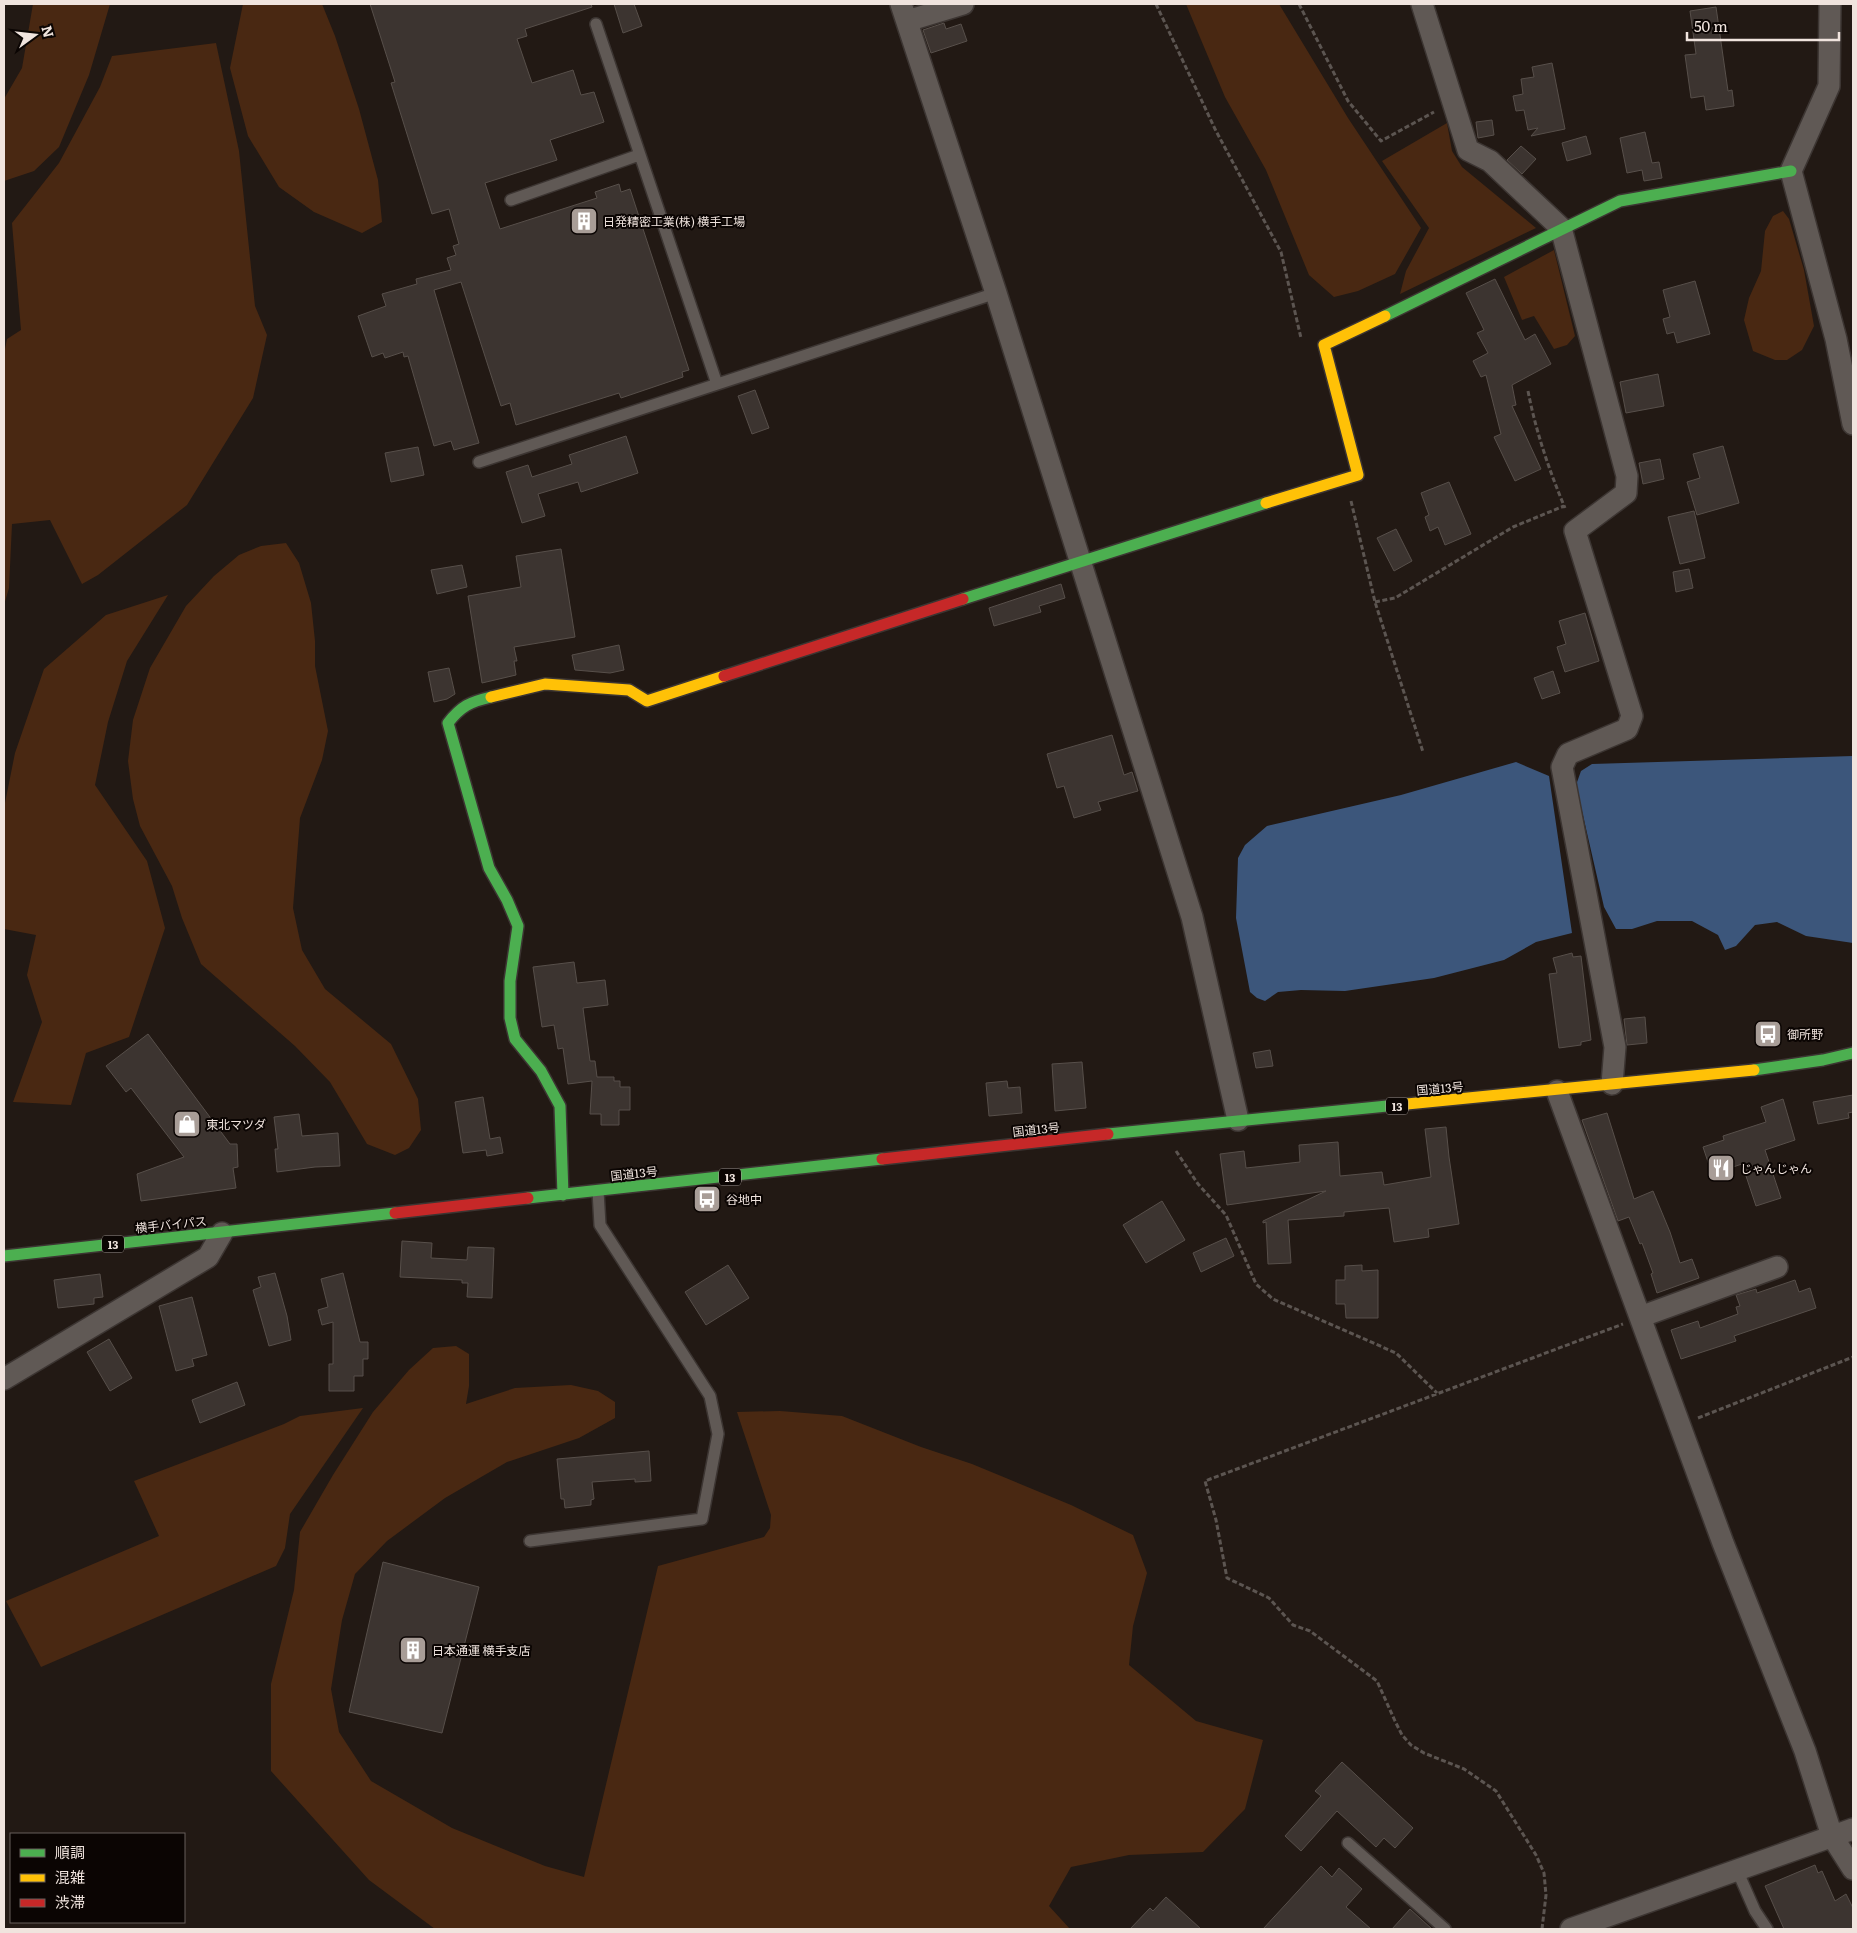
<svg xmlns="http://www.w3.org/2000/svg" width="1857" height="1933" font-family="Literata,'Noto Sans JP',serif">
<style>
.green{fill:#492812}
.water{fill:#3c567b}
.building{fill:#3c3430;stroke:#574f4a}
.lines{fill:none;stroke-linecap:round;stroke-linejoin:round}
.lane-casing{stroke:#3c3532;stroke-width:14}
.street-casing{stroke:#3c3532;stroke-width:24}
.fast-casing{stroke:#3c3532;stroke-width:14}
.slow-casing{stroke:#3c3532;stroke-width:14}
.jam-casing{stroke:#3c3532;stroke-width:14}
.path{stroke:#5c5551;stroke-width:3;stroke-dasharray:5 2.5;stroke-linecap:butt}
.lane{stroke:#605955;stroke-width:11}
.street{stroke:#605955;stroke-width:21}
.fast{stroke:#4caf50;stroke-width:11}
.slow{stroke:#ffc107;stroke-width:11}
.jam{stroke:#c62828;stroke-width:11}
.labels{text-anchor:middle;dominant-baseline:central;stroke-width:4;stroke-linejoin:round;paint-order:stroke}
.shield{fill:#0b0503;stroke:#aba19c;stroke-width:1}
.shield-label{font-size:11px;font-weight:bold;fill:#f0e4de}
.poi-label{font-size:12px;fill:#f0e4de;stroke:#0b0503;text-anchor:start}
.street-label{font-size:12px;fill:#f0e4de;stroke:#0b0503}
</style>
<rect width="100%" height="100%" fill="#221914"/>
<path class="green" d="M 33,4 L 110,4 L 89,75 L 59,147 L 34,171 L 4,181 L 4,99 L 22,68 Z
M 243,4 L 322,4 L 335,36 L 359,109 L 378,180 L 382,222 L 362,233 L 314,212 L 279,187 L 248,136 L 230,68 Z
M 1186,4 L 1279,4 L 1348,118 L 1421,228 L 1395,274 L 1358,291 L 1334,297 L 1309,275 L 1266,170 L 1225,97 Z
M 216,43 L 239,151 L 255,306 L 267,335 L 253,398 L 187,505 L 98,575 L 82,584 L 50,520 L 12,524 L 9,588 L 4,605 L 4,354 L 7,339 L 21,330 L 12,223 L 59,163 L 100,87 L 112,56 Z
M 1447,123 L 1452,151 L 1462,167 L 1536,228 L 1400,294 L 1406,271 L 1429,228 L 1382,161 Z
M 1783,211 L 1789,219 L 1804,270 L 1814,326 L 1802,350 L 1787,360 L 1775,360 L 1753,351 L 1744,320 L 1749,298 L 1761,271 L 1765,231 L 1773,216 Z
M 1554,250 L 1575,336 L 1567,345 L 1554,349 L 1534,316 L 1522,320 L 1504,277 Z
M 286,543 L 299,563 L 311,603 L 315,641 L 315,666 L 328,731 L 322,760 L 300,818 L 293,908 L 302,950 L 325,989 L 391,1044 L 418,1099 L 421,1130 L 409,1148 L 395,1155 L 367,1144 L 330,1082 L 295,1046 L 201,964 L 182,918 L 172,886 L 140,826 L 133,799 L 128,761 L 133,720 L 150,668 L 186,606 L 214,576 L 239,555 L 261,546 Z
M 168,595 L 127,661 L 108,722 L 95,785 L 147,861 L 165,928 L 129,1037 L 86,1053 L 71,1105 L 13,1102 L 42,1022 L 27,975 L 36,935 L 4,929 L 4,808 L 15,753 L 44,669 L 106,615 Z
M 456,1346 L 469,1354 L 469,1386 L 466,1404 L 515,1388 L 571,1385 L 598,1391 L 615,1402 L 615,1418 L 579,1438 L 507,1462 L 445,1498 L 387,1541 L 355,1574 L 342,1620 L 331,1689 L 339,1732 L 371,1781 L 452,1828 L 545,1866 L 584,1877 L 658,1566 L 764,1537 L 770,1528 L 771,1515 L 737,1412 L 780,1411 L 842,1416 L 921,1447 L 972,1464 L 1071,1505 L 1133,1535 L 1147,1573 L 1133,1626 L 1129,1665 L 1196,1721 L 1263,1740 L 1245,1809 L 1203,1852 L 1129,1855 L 1071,1867 L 1049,1906 L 1070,1929 L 435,1929 L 369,1880 L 271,1771 L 271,1684 L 294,1590 L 300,1532 L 333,1475 L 373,1412 L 409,1370 L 433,1348 Z
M 363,1408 L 290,1514 L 285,1548 L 276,1566 L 41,1667 L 6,1601 L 159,1536 L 134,1481 L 284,1424 L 300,1416 Z"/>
<path class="water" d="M 1853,756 L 1853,943 L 1806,936 L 1777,922 L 1755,925 L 1736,946 L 1725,950 L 1718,935 L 1692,921 L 1657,921 L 1632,929 L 1616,929 L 1604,907 L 1576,785 L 1581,771 L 1592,764 Z
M 1516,762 L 1549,776 L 1572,933 L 1536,942 L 1504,960 L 1434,978 L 1345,991 L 1301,990 L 1278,992 L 1265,1001 L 1257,998 L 1250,992 L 1236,918 L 1238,858 L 1245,845 L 1267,826 L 1401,795 Z"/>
<path class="building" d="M 370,4 L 591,4 L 592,7 L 525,29 L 527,36 L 517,39 L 532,83 L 573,70 L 581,95 L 594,92 L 604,122 L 550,140 L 557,160 L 485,183 L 500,229 L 597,198 L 595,192 L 619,184 L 621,192 L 630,189 L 689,370 L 682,372 L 683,377 L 621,398 L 619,393 L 516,425 L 510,403 L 501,406 L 461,282 L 434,290 L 479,443 L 454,450 L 451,441 L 434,446 L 408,356 L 404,357 L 403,352 L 385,358 L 383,353 L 372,357 L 358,316 L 386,306 L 382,294 L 417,284 L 416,279 L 451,270 L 447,258 L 456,255 L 453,246 L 459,244 L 449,209 L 432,214 L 391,83 L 395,82 Z
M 614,4 L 634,4 L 642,26 L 623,33 Z
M 1716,7 L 1728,91 L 1732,90 L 1734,106 L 1706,110 L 1704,96 L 1691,98 L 1685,55 L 1696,54 L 1690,11 Z
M 944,23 L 946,29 L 961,24 L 967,41 L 931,53 L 923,30 Z
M 1552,63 L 1565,129 L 1531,136 L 1538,128 L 1528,130 L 1524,110 L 1516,111 L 1513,96 L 1523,94 L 1521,79 L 1534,77 L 1532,67 Z
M 1492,120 L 1494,135 L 1478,138 L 1476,122 Z
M 1645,132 L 1652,163 L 1659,162 L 1662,178 L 1644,181 L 1642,170 L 1627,173 L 1620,138 Z
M 1586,136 L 1591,154 L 1567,161 L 1562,143 Z
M 1521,146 L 1536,159 L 1522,174 L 1507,160 Z
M 1495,279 L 1525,340 L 1535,334 L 1551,364 L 1512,385 L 1516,405 L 1512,406 L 1541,469 L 1515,481 L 1494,437 L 1501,434 L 1486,375 L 1481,377 L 1473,361 L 1488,353 L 1477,333 L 1484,330 L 1466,293 Z
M 1695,281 L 1710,334 L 1677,343 L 1674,332 L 1667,334 L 1663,319 L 1670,317 L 1663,290 Z
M 1658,374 L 1664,406 L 1626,413 L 1620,382 Z
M 755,390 L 769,428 L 752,434 L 738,396 Z
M 626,436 L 638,473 L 581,492 L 578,482 L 538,494 L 545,516 L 522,523 L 506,472 L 528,465 L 532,477 L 572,464 L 569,455 Z
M 1723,446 L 1739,503 L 1697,515 L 1687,482 L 1700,478 L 1693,454 Z
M 418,447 L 424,475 L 391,482 L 385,453 Z
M 1660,459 L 1664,479 L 1643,484 L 1639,463 Z
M 1449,482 L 1471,534 L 1445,545 L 1438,527 L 1430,531 L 1425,517 L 1429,515 L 1421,493 Z
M 1694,511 L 1705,558 L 1680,564 L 1668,517 Z
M 1396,529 L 1412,561 L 1394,571 L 1377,538 Z
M 561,549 L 575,637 L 514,647 L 517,661 L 514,661 L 516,675 L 482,683 L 468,596 L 521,587 L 516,556 Z
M 462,565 L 467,587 L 437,594 L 431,570 Z
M 1689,569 L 1693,588 L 1676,592 L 1673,572 Z
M 1061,584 L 1065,598 L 1039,606 L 1041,612 L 994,626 L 989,608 Z
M 1585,613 L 1599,661 L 1565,672 L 1557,647 L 1566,644 L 1559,621 Z
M 619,645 L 624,670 L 610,673 L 575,670 L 572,655 Z
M 449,668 L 455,694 L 447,699 L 434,702 L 428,672 Z
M 1553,671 L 1560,693 L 1542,699 L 1534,678 Z
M 1112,735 L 1124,775 L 1132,772 L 1138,791 L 1098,802 L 1101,810 L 1074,818 L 1064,786 L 1057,788 L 1047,754 Z
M 1572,953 L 1573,957 L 1581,956 L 1591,1040 L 1581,1042 L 1581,1045 L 1559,1048 L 1549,974 L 1557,973 L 1553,958 Z
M 574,962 L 577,983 L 605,980 L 608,1005 L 583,1008 L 590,1061 L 595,1061 L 597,1077 L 614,1077 L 614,1081 L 620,1081 L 620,1087 L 630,1087 L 630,1110 L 619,1110 L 619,1125 L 601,1125 L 601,1114 L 590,1114 L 592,1081 L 568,1084 L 563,1048 L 558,1049 L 554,1025 L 542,1027 L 533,967 Z
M 1645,1017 L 1647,1043 L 1627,1045 L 1624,1019 Z
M 148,1034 L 230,1144 L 237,1144 L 238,1167 L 233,1168 L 236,1188 L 141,1201 L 137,1174 L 184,1157 L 131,1088 L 126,1092 L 106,1066 Z
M 1270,1050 L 1273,1066 L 1256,1068 L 1253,1053 Z
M 1082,1062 L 1086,1108 L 1055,1111 L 1052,1064 Z
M 1007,1081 L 1008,1088 L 1020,1087 L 1022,1113 L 989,1116 L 986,1083 Z
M 1853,1095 L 1853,1112 L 1848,1113 L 1849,1118 L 1818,1124 L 1813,1102 Z
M 483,1097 L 490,1139 L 500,1137 L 503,1153 L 487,1156 L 486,1150 L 463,1153 L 455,1102 Z
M 1783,1099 L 1795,1140 L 1765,1150 L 1781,1198 L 1756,1206 L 1742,1164 L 1712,1174 L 1703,1147 L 1724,1140 L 1723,1136 L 1766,1122 L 1761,1107 Z
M 1607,1113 L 1634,1199 L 1653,1191 L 1670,1232 L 1680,1263 L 1692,1259 L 1699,1278 L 1657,1293 L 1651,1274 L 1653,1273 L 1642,1243 L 1640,1244 L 1629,1217 L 1618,1221 L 1582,1120 Z
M 299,1114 L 302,1136 L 338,1133 L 340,1166 L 315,1167 L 277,1172 L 275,1149 L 278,1149 L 274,1117 Z
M 1446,1127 L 1449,1157 L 1459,1224 L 1428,1229 L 1429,1237 L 1394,1242 L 1389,1208 L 1344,1212 L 1344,1216 L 1288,1220 L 1291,1263 L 1268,1264 L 1266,1222 L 1263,1223 L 1263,1221 L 1326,1191 L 1227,1205 L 1220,1154 L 1244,1151 L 1246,1168 L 1300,1162 L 1299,1145 L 1338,1142 L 1340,1176 L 1382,1172 L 1384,1185 L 1431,1177 L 1425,1129 Z
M 1162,1201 L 1185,1240 L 1146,1263 L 1123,1225 Z
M 1226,1238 L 1234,1256 L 1201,1272 L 1193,1253 Z
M 402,1241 L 432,1243 L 431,1258 L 467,1260 L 468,1247 L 494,1248 L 492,1298 L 467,1297 L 468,1283 L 462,1283 L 462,1280 L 400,1277 Z
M 728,1265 L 749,1298 L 706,1325 L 685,1292 Z
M 1362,1265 L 1362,1271 L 1378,1270 L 1378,1318 L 1346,1318 L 1345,1304 L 1336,1304 L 1336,1280 L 1345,1280 L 1345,1266 Z
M 275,1273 L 287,1316 L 291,1340 L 269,1346 L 253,1290 L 261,1287 L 258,1277 Z
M 343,1273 L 360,1342 L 368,1342 L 368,1359 L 363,1359 L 363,1376 L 354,1376 L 354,1391 L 329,1391 L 329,1364 L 333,1364 L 333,1322 L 322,1325 L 318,1310 L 328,1307 L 321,1279 Z
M 100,1274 L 103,1297 L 94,1298 L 94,1304 L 58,1308 L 54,1280 Z
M 1795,1280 L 1799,1292 L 1810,1288 L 1816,1308 L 1734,1336 L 1736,1341 L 1681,1359 L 1671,1330 L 1698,1321 L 1700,1328 L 1738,1314 L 1736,1307 L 1740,1306 L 1736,1295 L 1756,1289 L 1757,1293 Z
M 192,1297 L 207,1355 L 192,1359 L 194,1366 L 176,1371 L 159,1306 Z
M 109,1339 L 132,1378 L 110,1391 L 87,1352 Z
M 237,1382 L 245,1405 L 200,1423 L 192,1400 Z
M 649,1451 L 651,1481 L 635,1482 L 635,1479 L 592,1482 L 594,1499 L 591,1500 L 591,1505 L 565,1508 L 564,1499 L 561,1499 L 557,1459 Z
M 383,1562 L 479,1587 L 442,1733 L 349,1712 Z
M 1342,1762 L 1413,1828 L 1395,1848 L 1384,1838 L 1376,1847 L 1337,1811 L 1301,1851 L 1285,1836 L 1321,1796 L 1315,1791 Z
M 1815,1865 L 1818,1873 L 1822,1871 L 1835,1901 L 1846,1894 L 1853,1908 L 1853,1929 L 1784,1929 L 1765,1886 Z
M 1321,1866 L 1332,1877 L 1339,1868 L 1362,1889 L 1346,1907 L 1371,1929 L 1263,1929 Z
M 1166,1897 L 1201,1929 L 1130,1929 L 1150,1908 L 1153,1911 Z
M 1410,1909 L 1432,1929 L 1392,1929 Z"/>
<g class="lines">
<g class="lane-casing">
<path id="lane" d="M 596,24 L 717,384
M 511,200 L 639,155
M 479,462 L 996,293
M 530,1541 L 702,1519 L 718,1434 L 710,1396 L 600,1225 L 598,1191
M 1348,1843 L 1445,1929
M 1737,1870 L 1755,1911 L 1767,1929"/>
</g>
<g class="street-casing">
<path id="street" d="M 901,4 L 996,293 L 1192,917 L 1238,1120
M 1422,4 L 1468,150 L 1490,161 L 1561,228 L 1627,476 L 1626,493 L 1575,531 L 1632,716 L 1627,729 L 1568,754 L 1562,767 L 1615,1047 L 1612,1084
M 1830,4 L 1829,86 L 1791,171 L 1836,339 L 1853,424
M 907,21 L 963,4
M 1557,1091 L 1723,1543 L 1805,1751 L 1832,1836 L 1853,1869
M 1640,1317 L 1777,1267
M 4,1379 L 208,1257 L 222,1233
M 1571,1929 L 1853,1829"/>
</g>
<g class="fast-casing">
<path id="fast" d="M 1385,316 L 1620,201 L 1791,171
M 963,599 L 1266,503
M 491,697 C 470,702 461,706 448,723 L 489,868 L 507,900 L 518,926 L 510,981 L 510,1018 L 515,1039 L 541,1071 L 560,1106 L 563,1195
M 1754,1070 L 1823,1060 L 1853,1053
M 1108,1134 L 1407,1104
M 528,1198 L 882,1159
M 4,1256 L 395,1213"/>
</g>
<g class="slow-casing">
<path id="slow" d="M 1266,503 L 1358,475 L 1324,345 L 1385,316
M 491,697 L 545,684 L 629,690 L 647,701 L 724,676
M 1407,1104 L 1754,1070"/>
</g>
<g class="jam-casing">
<path id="jam" d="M 724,676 L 963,599
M 882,1159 L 1108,1134
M 395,1213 L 528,1198"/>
</g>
<path class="path" d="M 1156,4 L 1216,131 L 1281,252 L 1301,338
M 1299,4 L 1348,101 L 1381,141 L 1434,112
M 1528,391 C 1536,432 1549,470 1565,508
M 1351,501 L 1375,602 L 1423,752
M 1375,602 L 1395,598 L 1513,527 L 1564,506
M 1176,1151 L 1198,1184 L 1226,1215 L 1256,1284 L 1273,1299 L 1396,1353 L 1437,1393
M 1698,1418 L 1853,1357
M 1542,1929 L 1546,1895 L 1544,1873 L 1536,1855 L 1496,1791 L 1464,1769 L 1424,1753 L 1411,1745 L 1402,1735 L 1395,1721 L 1377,1681 L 1310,1631 L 1293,1625 L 1269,1598 L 1227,1578 L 1216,1520 L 1205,1481 L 1623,1324"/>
<use href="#lane" class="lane"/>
<use href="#street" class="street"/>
<use href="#fast" class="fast"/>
<use href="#slow" class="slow"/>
<use href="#jam" class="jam"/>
</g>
<defs>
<g id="building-square" transform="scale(1.4375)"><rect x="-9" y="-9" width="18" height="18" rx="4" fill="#a89d97" stroke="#0b0503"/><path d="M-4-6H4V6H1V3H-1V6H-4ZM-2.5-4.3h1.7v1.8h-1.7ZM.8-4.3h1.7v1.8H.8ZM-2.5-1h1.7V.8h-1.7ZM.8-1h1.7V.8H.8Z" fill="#fff"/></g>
<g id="bus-square" transform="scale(1.4375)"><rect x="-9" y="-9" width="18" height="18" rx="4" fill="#a89d97" stroke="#0b0503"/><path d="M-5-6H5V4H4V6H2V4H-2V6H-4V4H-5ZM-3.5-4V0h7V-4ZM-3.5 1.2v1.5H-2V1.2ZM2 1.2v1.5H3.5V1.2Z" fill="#fff"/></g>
<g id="shop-square" transform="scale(1.4375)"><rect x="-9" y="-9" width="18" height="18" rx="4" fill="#a89d97" stroke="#0b0503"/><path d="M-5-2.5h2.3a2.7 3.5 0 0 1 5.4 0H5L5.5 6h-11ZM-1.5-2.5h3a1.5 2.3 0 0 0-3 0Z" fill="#fff"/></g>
<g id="restaurant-square" transform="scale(1.4375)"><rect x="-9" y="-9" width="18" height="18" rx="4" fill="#a89d97" stroke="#0b0503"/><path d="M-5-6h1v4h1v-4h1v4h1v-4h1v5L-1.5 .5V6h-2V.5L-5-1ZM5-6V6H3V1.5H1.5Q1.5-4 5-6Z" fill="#fff"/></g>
</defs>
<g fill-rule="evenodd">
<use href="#building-square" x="584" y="221"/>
<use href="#bus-square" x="1768" y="1034"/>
<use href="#shop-square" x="187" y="1124"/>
<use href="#restaurant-square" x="1721" y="1168"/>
<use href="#bus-square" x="707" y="1199"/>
<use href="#building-square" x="413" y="1650"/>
</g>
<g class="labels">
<g class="shield">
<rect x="1386" y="1097.5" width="22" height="17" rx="4"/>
<rect x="719" y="1168.5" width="22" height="17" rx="4"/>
<rect x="102" y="1235.5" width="22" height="17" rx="4"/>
</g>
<g class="shield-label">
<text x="1397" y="1106">13</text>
<text x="730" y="1177">13</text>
<text x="113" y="1244">13</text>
</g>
<g class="poi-label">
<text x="603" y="221">日発精密工業(株) 横手工場</text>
<text x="1787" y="1034">御所野</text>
<text x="206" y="1124">東北マツダ</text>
<text x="1740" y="1168">じゃんじゃん</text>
<text x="726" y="1199">谷地中</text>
<text x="432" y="1650">日本通運 横手支店</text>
</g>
<g class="street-label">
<text transform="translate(1440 1088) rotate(-5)">国道13号</text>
<text transform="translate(1036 1129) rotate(-6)">国道13号</text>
<text transform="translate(634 1173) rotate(-6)">国道13号</text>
<text transform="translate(171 1224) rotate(-6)">横手バイパス</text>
</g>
</g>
<rect width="1857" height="1933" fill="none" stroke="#f0e4de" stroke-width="10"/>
<rect x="10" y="1833" width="175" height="90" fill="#0b0503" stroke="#675e5b"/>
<rect x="20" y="1849" width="25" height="8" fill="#4caf50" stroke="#675e5b"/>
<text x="55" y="1858" font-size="15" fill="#f0e4de">順調</text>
<rect x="20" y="1874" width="25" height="8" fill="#ffc107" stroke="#675e5b"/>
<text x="55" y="1883" font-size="15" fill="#f0e4de">混雑</text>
<rect x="20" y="1899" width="25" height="8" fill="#c62828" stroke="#675e5b"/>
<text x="55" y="1908" font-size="15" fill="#f0e4de">渋滞</text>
<g transform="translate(35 35) rotate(75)" stroke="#0b0503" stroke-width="4" paint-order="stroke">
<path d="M0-4L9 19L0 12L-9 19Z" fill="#f0e4de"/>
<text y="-8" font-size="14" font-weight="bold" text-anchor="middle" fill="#f0e4de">N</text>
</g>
<path d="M1687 32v8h152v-8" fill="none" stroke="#f0e4de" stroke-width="2.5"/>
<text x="1694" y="32" font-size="15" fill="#f0e4de" stroke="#0b0503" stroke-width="4" paint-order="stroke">50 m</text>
</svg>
